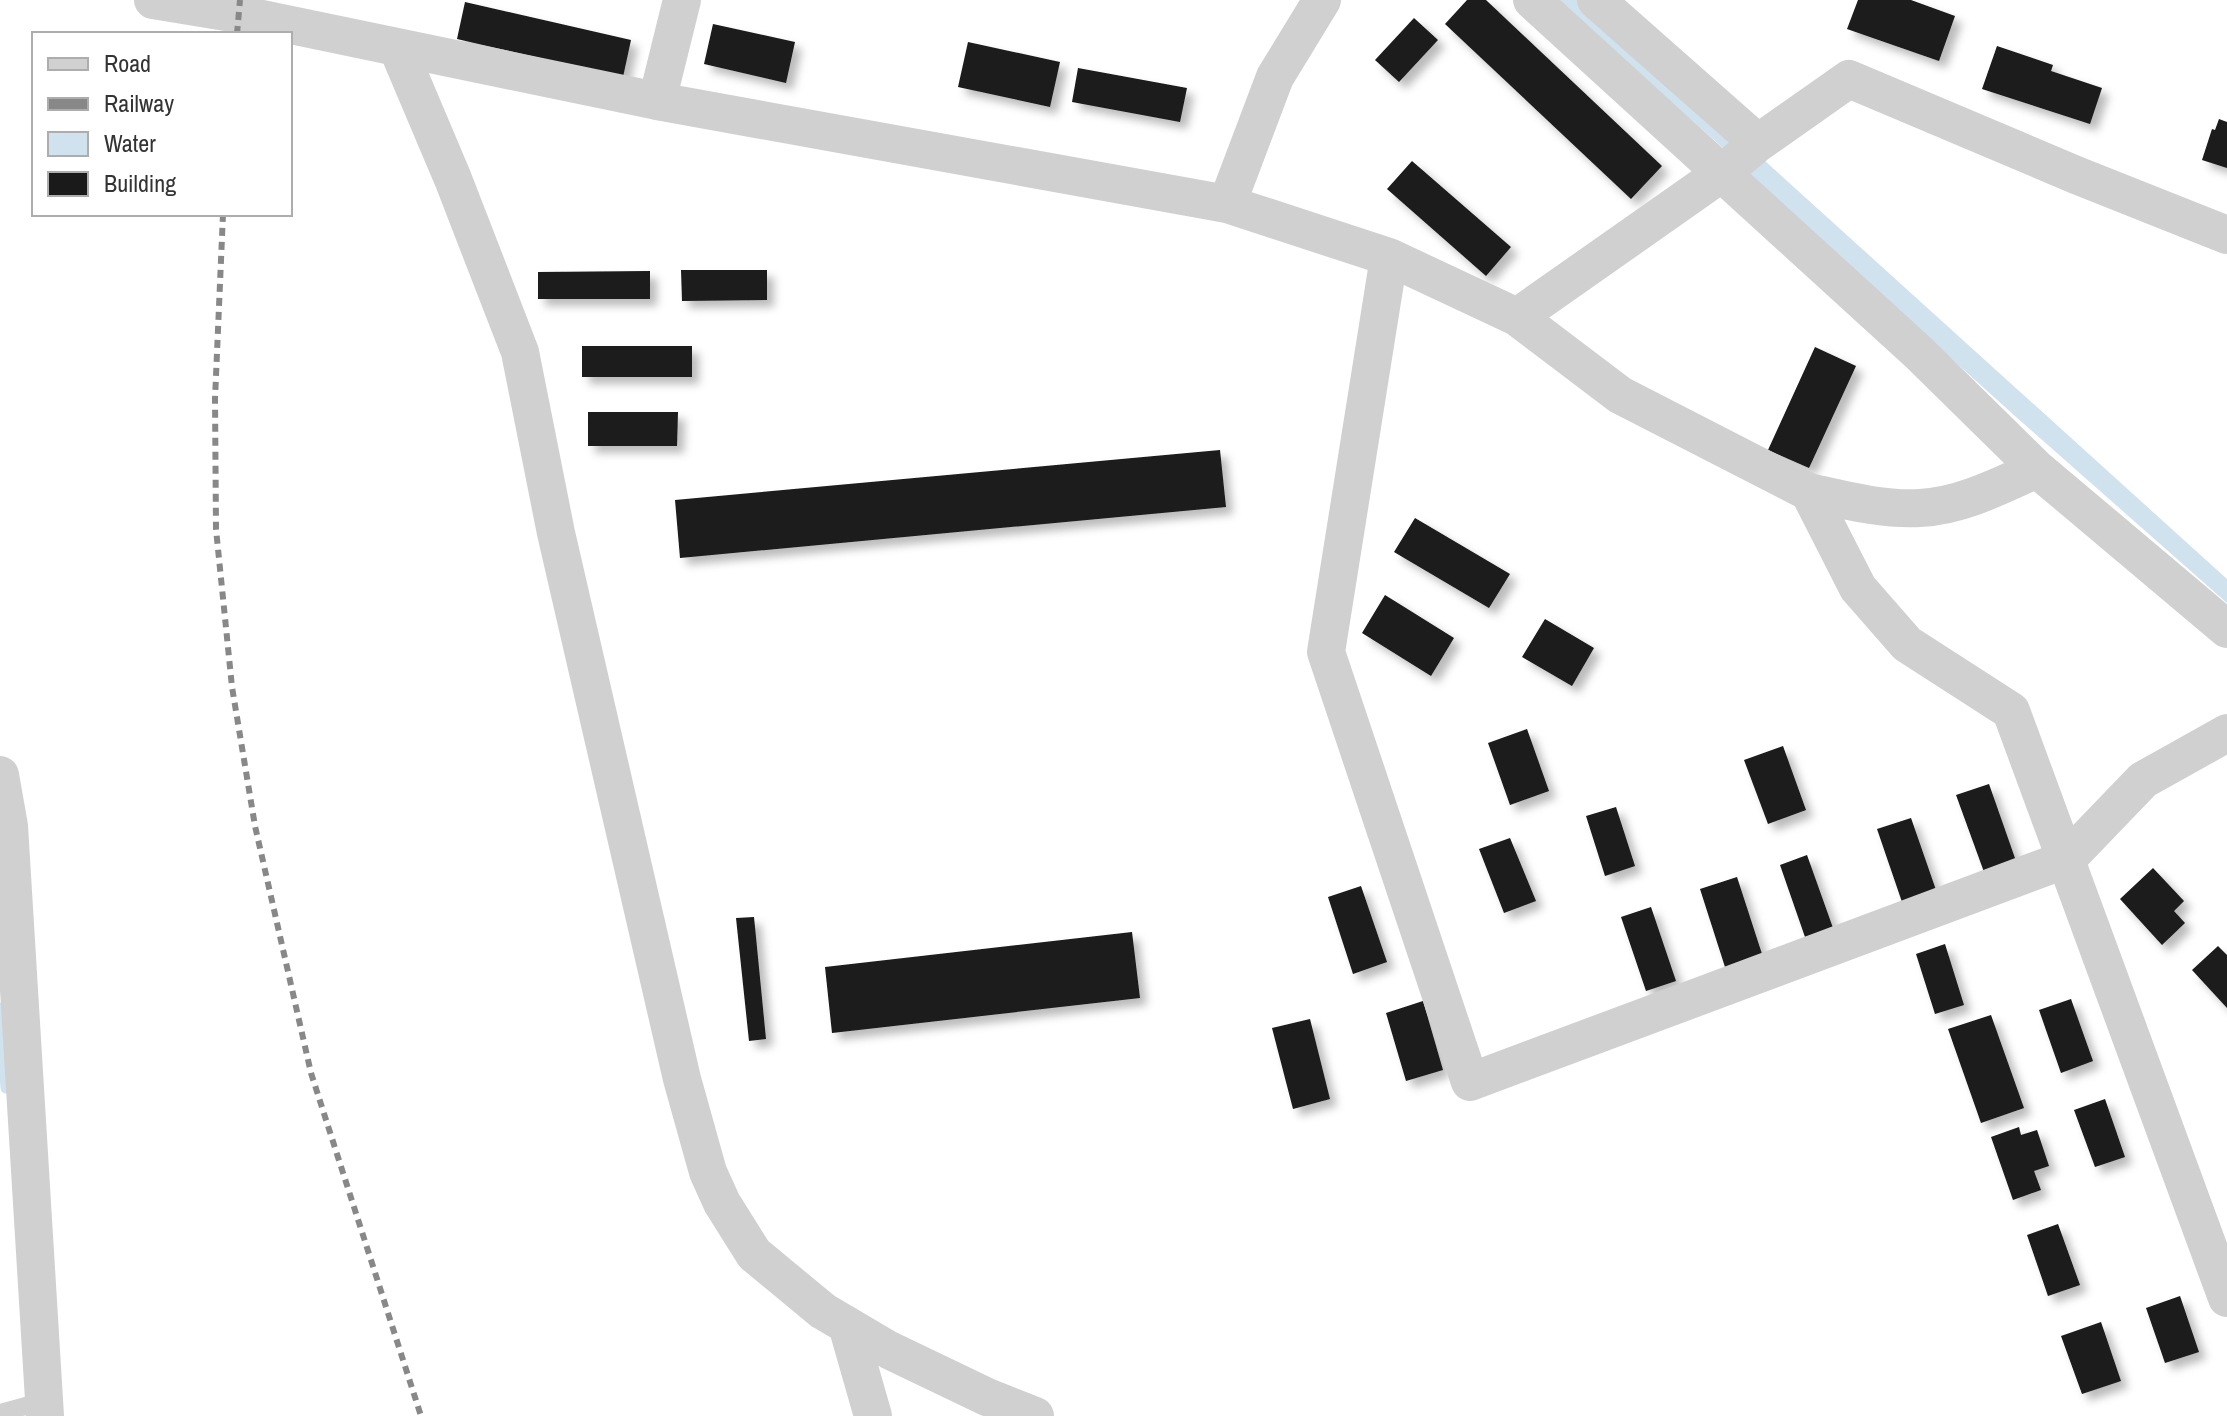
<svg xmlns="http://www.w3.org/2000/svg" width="2227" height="1416" font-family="'Archivo Narrow',sans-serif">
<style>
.water{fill:#cfe2ee}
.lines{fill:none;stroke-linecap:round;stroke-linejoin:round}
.stream{stroke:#cfe2ee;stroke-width:11}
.building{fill:#1a1a1a;filter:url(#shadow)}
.lane{stroke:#d0d0d0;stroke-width:18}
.street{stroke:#d0d0d0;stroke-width:38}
.rail{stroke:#888;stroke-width:6;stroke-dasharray:8 6;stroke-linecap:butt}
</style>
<defs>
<filter id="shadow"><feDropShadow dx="7" dy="7" stdDeviation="4" flood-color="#0004"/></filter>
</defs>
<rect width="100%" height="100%" fill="#fff"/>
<path class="water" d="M 1557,0 L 1587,0 L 2227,579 L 2227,603 L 2015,416 L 1804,226 L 1732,156 Z"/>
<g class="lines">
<path class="stream" d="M 0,1008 L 6,1088"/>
</g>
<path class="building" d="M 1467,0 L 1486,0 L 1662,166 L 1631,199 L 1445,24 Z
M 1858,0 L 1911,0 L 1955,16 L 1939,61 L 1847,29 Z
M 465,2 L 631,40 L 623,77 L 457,39 Z
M 1414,18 L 1438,40 L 1399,82 L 1375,60 Z
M 713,24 L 795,42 L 786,83 L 704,64 Z
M 968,42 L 1060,62 L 1050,107 L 958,87 Z
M 1997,46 L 2053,65 L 2051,71 L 2102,88 L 2090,124 L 1982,89 Z
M 1078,68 L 1187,88 L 1180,122 L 1072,102 Z
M 2219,119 L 2227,122 L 2227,168 L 2202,160 L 2212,129 L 2215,130 Z
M 1412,161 L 1511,247 L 1486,276 L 1387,189 Z
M 681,270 L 767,270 L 767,300 L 682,301 Z
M 650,271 L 650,299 L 538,299 L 538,272 Z
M 582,346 L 692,346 L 692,377 L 582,377 Z
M 1815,347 L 1856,366 L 1809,468 L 1768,450 Z
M 588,412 L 678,412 L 677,446 L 588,446 Z
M 1220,450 L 1226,507 L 680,558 L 675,500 Z
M 1415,518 L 1510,574 L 1489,608 L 1394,552 Z
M 1385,595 L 1454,638 L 1431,676 L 1362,633 Z
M 1545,619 L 1594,648 L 1572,686 L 1522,657 Z
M 1527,729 L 1549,791 L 1510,805 L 1488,743 Z
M 1783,746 L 1806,810 L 1768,824 L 1744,760 Z
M 1989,784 L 2016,861 L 1984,872 L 1956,795 Z
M 1616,807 L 1635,866 L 1605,876 L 1586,816 Z
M 1911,818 L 1936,890 L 1902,902 L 1877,829 Z
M 1510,838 L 1536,901 L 1504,913 L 1479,849 Z
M 1807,855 L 1833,928 L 1805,937 L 1780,865 Z
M 2153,868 L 2184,901 L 2174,911 L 2185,923 L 2162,945 L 2120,899 Z
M 1737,877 L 1762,954 L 1725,967 L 1700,889 Z
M 1361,886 L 1387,962 L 1353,974 L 1328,897 Z
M 1651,907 L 1676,981 L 1646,991 L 1621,917 Z
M 754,917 L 766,1039 L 749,1041 L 736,918 Z
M 1132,932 L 1140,998 L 832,1033 L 825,967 Z
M 1945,944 L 1964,1005 L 1935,1014 L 1916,954 Z
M 2218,946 L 2227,955 L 2227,1008 L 2192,970 Z
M 2071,999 L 2093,1061 L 2061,1073 L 2039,1010 Z
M 1423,1001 L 1443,1070 L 1406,1081 L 1386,1013 Z
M 1991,1015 L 2024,1108 L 1981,1123 L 1948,1029 Z
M 1310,1019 L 1330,1099 L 1293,1109 L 1272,1028 Z
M 2105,1099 L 2125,1157 L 2095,1167 L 2074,1110 Z
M 2019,1127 L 2021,1135 L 2037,1130 L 2049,1166 L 2034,1171 L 2041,1190 L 2013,1200 L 1991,1137 Z
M 2058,1224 L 2080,1285 L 2048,1296 L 2027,1235 Z
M 2180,1296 L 2199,1352 L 2165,1363 L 2146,1308 Z
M 2101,1322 L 2121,1381 L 2082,1394 L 2061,1336 Z"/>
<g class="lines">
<path class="lane" d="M 0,1413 L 44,1401"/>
<path class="street" d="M 153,0 L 238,14 L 657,101 L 1227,204 L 1275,77 L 1322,0
M 1532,0 L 1919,353 L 2037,469
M 1596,0 L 1758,143
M 398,49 L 453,179 L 520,352 L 556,533 L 682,1079 L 708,1172 L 722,1203 L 754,1254 L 823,1311 L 889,1350 L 987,1397 L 1035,1416
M 657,101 L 682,0
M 1227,204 L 1389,257 L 1517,317 L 1620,395 L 1809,492 L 1858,588 L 1907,644 L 2011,711 L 2227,1298
M 1389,257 L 1326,652 L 1470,1082 L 2067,859 L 2143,780 L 2227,733
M 1517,317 L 1722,173 L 1758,143 L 1849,79 L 2076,175 L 2227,235
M 1809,492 C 1845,500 1882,510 1920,508 C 1961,506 2000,486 2037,469 L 2227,629
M 0,775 L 9,826 L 45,1416
M 847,1325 L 873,1416"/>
<path class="rail" d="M 237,34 L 240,0
M 223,214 L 215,399 L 216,529 L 232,687 L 255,826 L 311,1073 L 421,1416"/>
</g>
<rect x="32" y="32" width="260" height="184" fill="#ffffff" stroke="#adadad" stroke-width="2"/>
<rect x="48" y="58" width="40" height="12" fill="#d0d0d0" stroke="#adadad" stroke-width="2"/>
<text x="104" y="72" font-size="24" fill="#333333">Road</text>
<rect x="48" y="98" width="40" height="12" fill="#888888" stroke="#adadad" stroke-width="2"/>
<text x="104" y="112" font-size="24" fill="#333333">Railway</text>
<rect x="48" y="132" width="40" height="24" fill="#cfe2ee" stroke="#adadad" stroke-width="2"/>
<text x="104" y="152" font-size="24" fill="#333333">Water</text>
<rect x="48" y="172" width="40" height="24" fill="#1a1a1a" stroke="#adadad" stroke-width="2"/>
<text x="104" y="192" font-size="24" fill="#333333">Building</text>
</svg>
